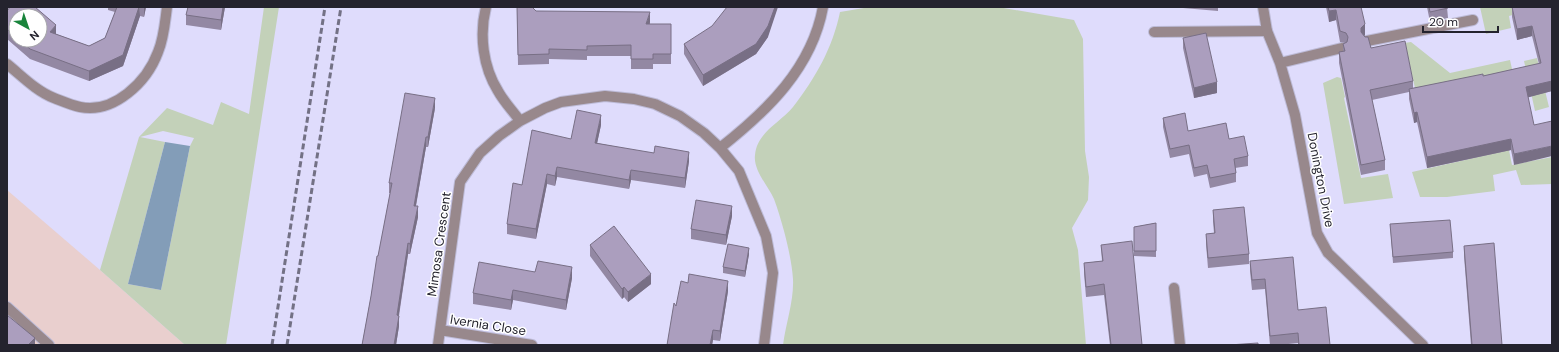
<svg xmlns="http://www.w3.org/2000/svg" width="1559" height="352" font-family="'DM Sans',sans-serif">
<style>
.industrial{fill:#e9cfce}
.green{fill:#c3d1b9;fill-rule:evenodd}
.water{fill:#839db8}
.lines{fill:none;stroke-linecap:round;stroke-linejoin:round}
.service-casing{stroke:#bdbbd7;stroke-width:12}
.minor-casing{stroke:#bdbbd7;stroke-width:12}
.service{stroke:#98888c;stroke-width:10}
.minor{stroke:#98888c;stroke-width:10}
.rail{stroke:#737185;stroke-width:3;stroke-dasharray:6 3;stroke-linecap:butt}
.wall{fill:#9388a3;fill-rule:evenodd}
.shaded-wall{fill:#786f85}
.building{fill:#ab9ebe;stroke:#786f85}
.labels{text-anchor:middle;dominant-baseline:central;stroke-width:3;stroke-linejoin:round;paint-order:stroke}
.street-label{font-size:13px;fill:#24232e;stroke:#fff}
</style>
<rect width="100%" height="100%" fill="#dfdcfc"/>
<path class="industrial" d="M 7,190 L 100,270 L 185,345 L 7,345 Z"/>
<path class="green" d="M 264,7 L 279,7 L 226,345 L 185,345 L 100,270 L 139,137 L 167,108 L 213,125 L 221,102 L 249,114 ZM 163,131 L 194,138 L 190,146 L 161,290 L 128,284 L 165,142 L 140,137 Z
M 870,7 L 998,7 L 1074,20 L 1083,39 L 1085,151 L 1089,177 L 1088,200 L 1072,228 L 1078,250 L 1086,345 L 783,345 C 786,323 794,301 793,279 C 792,264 788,246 784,231 C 781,220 778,210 774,199 C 768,186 753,170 755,155 C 757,132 780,123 793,107 C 815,79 833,47 840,12 Z
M 1480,7 L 1531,7 L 1532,10 L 1509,16 L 1511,28 L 1486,34 Z
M 1411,42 L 1450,73 L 1510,60 L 1514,78 L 1417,96 L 1404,43 Z
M 1537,58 L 1549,107 L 1535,111 L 1524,61 Z
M 1337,77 L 1341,78 L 1345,97 L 1344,98 L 1361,178 L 1388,174 L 1393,198 L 1344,204 L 1323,83 Z
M 1509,150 L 1512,165 L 1552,157 L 1552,184 L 1521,185 L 1516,170 L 1493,175 L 1495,191 L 1447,197 L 1420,197 L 1412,172 Z"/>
<path class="water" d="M 165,142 L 190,146 L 161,290 L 128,284 Z"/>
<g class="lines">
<g class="service-casing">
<path id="service" d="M 1154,32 L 1267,31
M 7,307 L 49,345"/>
</g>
<g class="minor-casing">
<path id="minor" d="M 486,7 C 479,35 483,67 498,91 C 504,102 513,111 520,121
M 1263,7 L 1267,31 L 1280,63 L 1295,115 L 1317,233 L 1328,253 L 1423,345
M 1367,41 L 1473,20
M 1280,63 L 1342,48
M 7,64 C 22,76 36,91 54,98 C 62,101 71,105 80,107 C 114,114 147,82 158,52 C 164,38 165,22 167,7
M 720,148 C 767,111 812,68 823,7
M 1174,288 L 1180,345
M 440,330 L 532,345
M 438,345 L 460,182 L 480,153 L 499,136 L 520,121 L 545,108 L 561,102 L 605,96 L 634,99 L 655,104 L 680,116 L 704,133 L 720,148 L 739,171 L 766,236 L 773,273 L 764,345"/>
</g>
<use href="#service" class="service"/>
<use href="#minor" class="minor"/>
<path class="rail" d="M 272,345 L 325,7
M 287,345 L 341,7"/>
</g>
<path class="wall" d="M 108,7 L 146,7 L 144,17 L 140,16 L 123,66 L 89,81 L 30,59 L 7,39 L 7,11 L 56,34 L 89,46 L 105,38 L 115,12 L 108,10 ZM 16,16 L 40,40 L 16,40 Z
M 188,7 L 225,7 L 221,30 L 186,25 L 186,15 Z
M 517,7 L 536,11 L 650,22 L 650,24 L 671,24 L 671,64 L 653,64 L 653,69 L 631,69 L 631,56 L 587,56 L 587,60 L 549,59 L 549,64 L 518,65 Z
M 1183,7 L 1218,7 L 1218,11 L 1183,8 Z
M 1326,7 L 1361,7 L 1365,35 L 1364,36 L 1371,48 L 1413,81 L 1413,88 L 1483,76 L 1539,64 L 1532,36 L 1517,40 L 1512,17 L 1512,7 L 1552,7 L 1552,91 L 1528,97 L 1514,165 L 1511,150 L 1427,168 L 1417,122 L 1414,123 L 1409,99 L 1409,92 L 1372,100 L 1385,160 L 1385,170 L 1361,175 L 1339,63 L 1339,52 L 1343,52 L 1343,44 L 1345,43 L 1340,42 L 1336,20 L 1329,22 Z
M 1427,7 L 1447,7 L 1448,18 L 1430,22 Z
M 768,37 L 756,54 L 703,86 L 684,54 L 684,44 Z
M 1183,38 L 1217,93 L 1194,98 L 1183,48 Z
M 435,108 L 428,147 L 426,147 L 416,206 L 418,217 L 410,254 L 408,254 L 399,316 L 399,326 L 396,345 L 362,345 L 371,296 L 390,193 L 389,193 L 389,183 Z
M 1163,118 L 1188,131 L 1229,139 L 1248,156 L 1248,166 L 1235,168 L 1236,173 L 1236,182 L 1210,188 L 1207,174 L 1194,177 L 1189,154 L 1170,158 L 1163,127 Z
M 601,125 L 597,143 L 689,161 L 685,188 L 631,180 L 629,189 L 557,177 L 555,186 L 547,184 L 536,239 L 507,234 L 507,224 L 571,139 Z
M 1213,210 L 1249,254 L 1249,264 L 1208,268 L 1206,244 L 1206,234 L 1214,233 L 1213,221 Z
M 732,216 L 726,245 L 691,239 L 691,229 Z
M 1156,223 L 1156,257 L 1134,256 L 1134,227 Z
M 1390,224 L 1453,252 L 1453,258 L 1393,263 Z
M 590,245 L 651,284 L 628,302 L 624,297 L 622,299 L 590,256 Z
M 1101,245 L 1142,345 L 1110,345 L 1104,295 L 1086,297 L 1084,273 L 1084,263 L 1102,261 Z
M 1464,246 L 1502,345 L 1471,345 L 1464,256 Z
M 749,254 L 745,277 L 723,273 L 723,267 Z
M 1250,261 L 1330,345 L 1298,345 L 1298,343 L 1279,345 L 1270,345 L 1265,289 L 1252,290 L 1250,271 Z
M 572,278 L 566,310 L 513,300 L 511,310 L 473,304 L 473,293 Z
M 728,291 L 720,341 L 713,340 L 712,345 L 667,345 L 676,306 Z"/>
<path class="shaded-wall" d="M 139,7 L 140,16 L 123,66 L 89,81 L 89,71 Z
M 144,7 L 146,7 L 144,17 Z
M 223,7 L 225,7 L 221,30 L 221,20 Z
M 775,7 L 778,7 L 768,37 L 756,54 L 703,86 L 703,75 Z
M 1336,10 L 1336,20 L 1329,22 L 1329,11 Z
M 650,12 L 650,22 L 646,34 L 646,24 Z
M 1365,24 L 1365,35 L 1361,39 L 1361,28 Z
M 56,25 L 56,35 L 50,32 Z
M 1532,26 L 1532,36 L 1517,40 L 1517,29 Z
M 1552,81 L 1552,91 L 1526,98 L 1526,87 Z
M 1217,82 L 1217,93 L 1194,98 L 1194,88 Z
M 435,98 L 435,108 L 428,147 L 428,137 Z
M 1417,112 L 1417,122 L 1414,123 L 1414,113 Z
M 601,115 L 601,125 L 595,153 L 595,143 Z
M 426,137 L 426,147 L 414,216 L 414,206 Z
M 1511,139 L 1511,150 L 1427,168 L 1427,157 Z
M 1552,146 L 1552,156 L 1514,165 L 1514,154 Z
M 689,152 L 689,161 L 685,188 L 685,178 Z
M 557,167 L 557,177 L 555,186 L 555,176 Z
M 631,170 L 631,180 L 629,189 L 629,180 Z
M 547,174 L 547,184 L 536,239 L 536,229 Z
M 418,206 L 418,217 L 410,254 L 410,244 Z
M 732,206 L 732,216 L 726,245 L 726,235 Z
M 408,243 L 408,254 L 397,326 L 397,315 Z
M 749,248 L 749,254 L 745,277 L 745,271 Z
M 572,267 L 572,278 L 566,310 L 566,300 Z
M 651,274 L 651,284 L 628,302 L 628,292 Z
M 728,281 L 728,291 L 720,341 L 720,331 Z
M 624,287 L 624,297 L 622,299 L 622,289 Z
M 513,290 L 513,300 L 511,310 L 511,300 Z
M 399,316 L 399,326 L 396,345 L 394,345 Z
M 713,330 L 713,340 L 712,345 L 710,345 Z
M 35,338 L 35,345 L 28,345 Z"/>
<path class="building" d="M 10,7 L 35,7 L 56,25 L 50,32 L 89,46 L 105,38 L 117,7 L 139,7 L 123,55 L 89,71 L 30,49 L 20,40 L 40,40 L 40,16 L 16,16 L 16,37 L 7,29 L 7,11 Z
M 188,7 L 223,7 L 221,20 L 186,15 Z
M 517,7 L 532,7 L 536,11 L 650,12 L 646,24 L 671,24 L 671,54 L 653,54 L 653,59 L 631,59 L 631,45 L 587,46 L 587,50 L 549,49 L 549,54 L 518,55 Z
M 727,7 L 775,7 L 768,26 L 756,44 L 703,75 L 684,44 L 712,26 Z
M 1328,7 L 1361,7 L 1365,24 L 1361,28 L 1361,32 L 1365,37 L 1368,37 L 1371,48 L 1405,41 L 1413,81 L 1370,90 L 1385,160 L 1361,165 L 1339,52 L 1345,51 L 1343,44 L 1347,42 L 1348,37 L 1346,33 L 1340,31 L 1336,10 L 1329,11 Z
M 1429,7 L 1447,7 L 1448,8 L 1430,12 Z
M 1512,7 L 1552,7 L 1552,81 L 1526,87 L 1534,125 L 1552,121 L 1552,146 L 1514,154 L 1511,139 L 1427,157 L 1417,112 L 1414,113 L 1409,89 L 1483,74 L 1483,76 L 1541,63 L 1532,26 L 1517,29 Z
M 1206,33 L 1217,82 L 1194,88 L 1183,38 Z
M 405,93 L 435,98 L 428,137 L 426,137 L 414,206 L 418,206 L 410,244 L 408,243 L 397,315 L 399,316 L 394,345 L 362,345 L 371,296 L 377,256 L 378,256 L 392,183 L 389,183 Z
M 577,110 L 601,115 L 595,143 L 654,153 L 655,146 L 689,152 L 685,178 L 631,170 L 629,180 L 557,167 L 555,176 L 547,174 L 536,229 L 507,224 L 513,183 L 522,185 L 532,130 L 571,139 Z
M 1185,113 L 1188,131 L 1226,123 L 1229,139 L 1244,136 L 1248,156 L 1234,159 L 1236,173 L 1210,178 L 1207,165 L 1194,168 L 1189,145 L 1170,149 L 1163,118 Z
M 696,200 L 732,206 L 726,235 L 691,229 Z
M 1244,207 L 1249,254 L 1208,258 L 1206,234 L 1215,233 L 1213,210 Z
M 1450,220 L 1453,252 L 1393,257 L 1390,224 Z
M 1156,223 L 1156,251 L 1134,251 L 1134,227 Z
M 614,226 L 651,274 L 628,292 L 624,287 L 622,289 L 590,245 Z
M 1132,241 L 1142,345 L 1111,345 L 1104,284 L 1086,287 L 1084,263 L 1103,261 L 1101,245 Z
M 1494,243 L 1502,345 L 1472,345 L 1464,246 Z
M 728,244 L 749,248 L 745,271 L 723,267 Z
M 1293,257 L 1298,310 L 1326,307 L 1330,345 L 1299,345 L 1298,333 L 1270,336 L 1265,279 L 1252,280 L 1250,261 Z
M 538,261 L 572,267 L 566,300 L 513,290 L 511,300 L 473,293 L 479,262 L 535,272 Z
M 689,274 L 728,281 L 720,331 L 713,330 L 710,345 L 667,345 L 674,303 L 676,306 L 681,281 L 688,283 Z
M 7,315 L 35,338 L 28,345 L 7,345 Z
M 1258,343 L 1258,345 L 1229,345 Z"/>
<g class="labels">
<g class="street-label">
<text transform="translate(1321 180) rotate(79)">Donington Drive</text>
<text transform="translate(439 244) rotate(-82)">Mimosa Crescent</text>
<text transform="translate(488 325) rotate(9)">Ivernia Close</text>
</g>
</g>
<rect width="1559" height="352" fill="none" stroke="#24232e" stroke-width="16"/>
<g transform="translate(28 28) rotate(140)"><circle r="19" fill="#ffffff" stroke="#a7a7ab"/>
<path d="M0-3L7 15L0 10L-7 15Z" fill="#19843b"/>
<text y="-6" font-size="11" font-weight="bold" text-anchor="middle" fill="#24232e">N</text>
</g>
<path d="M1423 26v6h75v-6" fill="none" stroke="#24232e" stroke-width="2"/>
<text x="1429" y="26" font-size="12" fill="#24232e" stroke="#ffffff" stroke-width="3" paint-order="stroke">20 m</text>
</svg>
